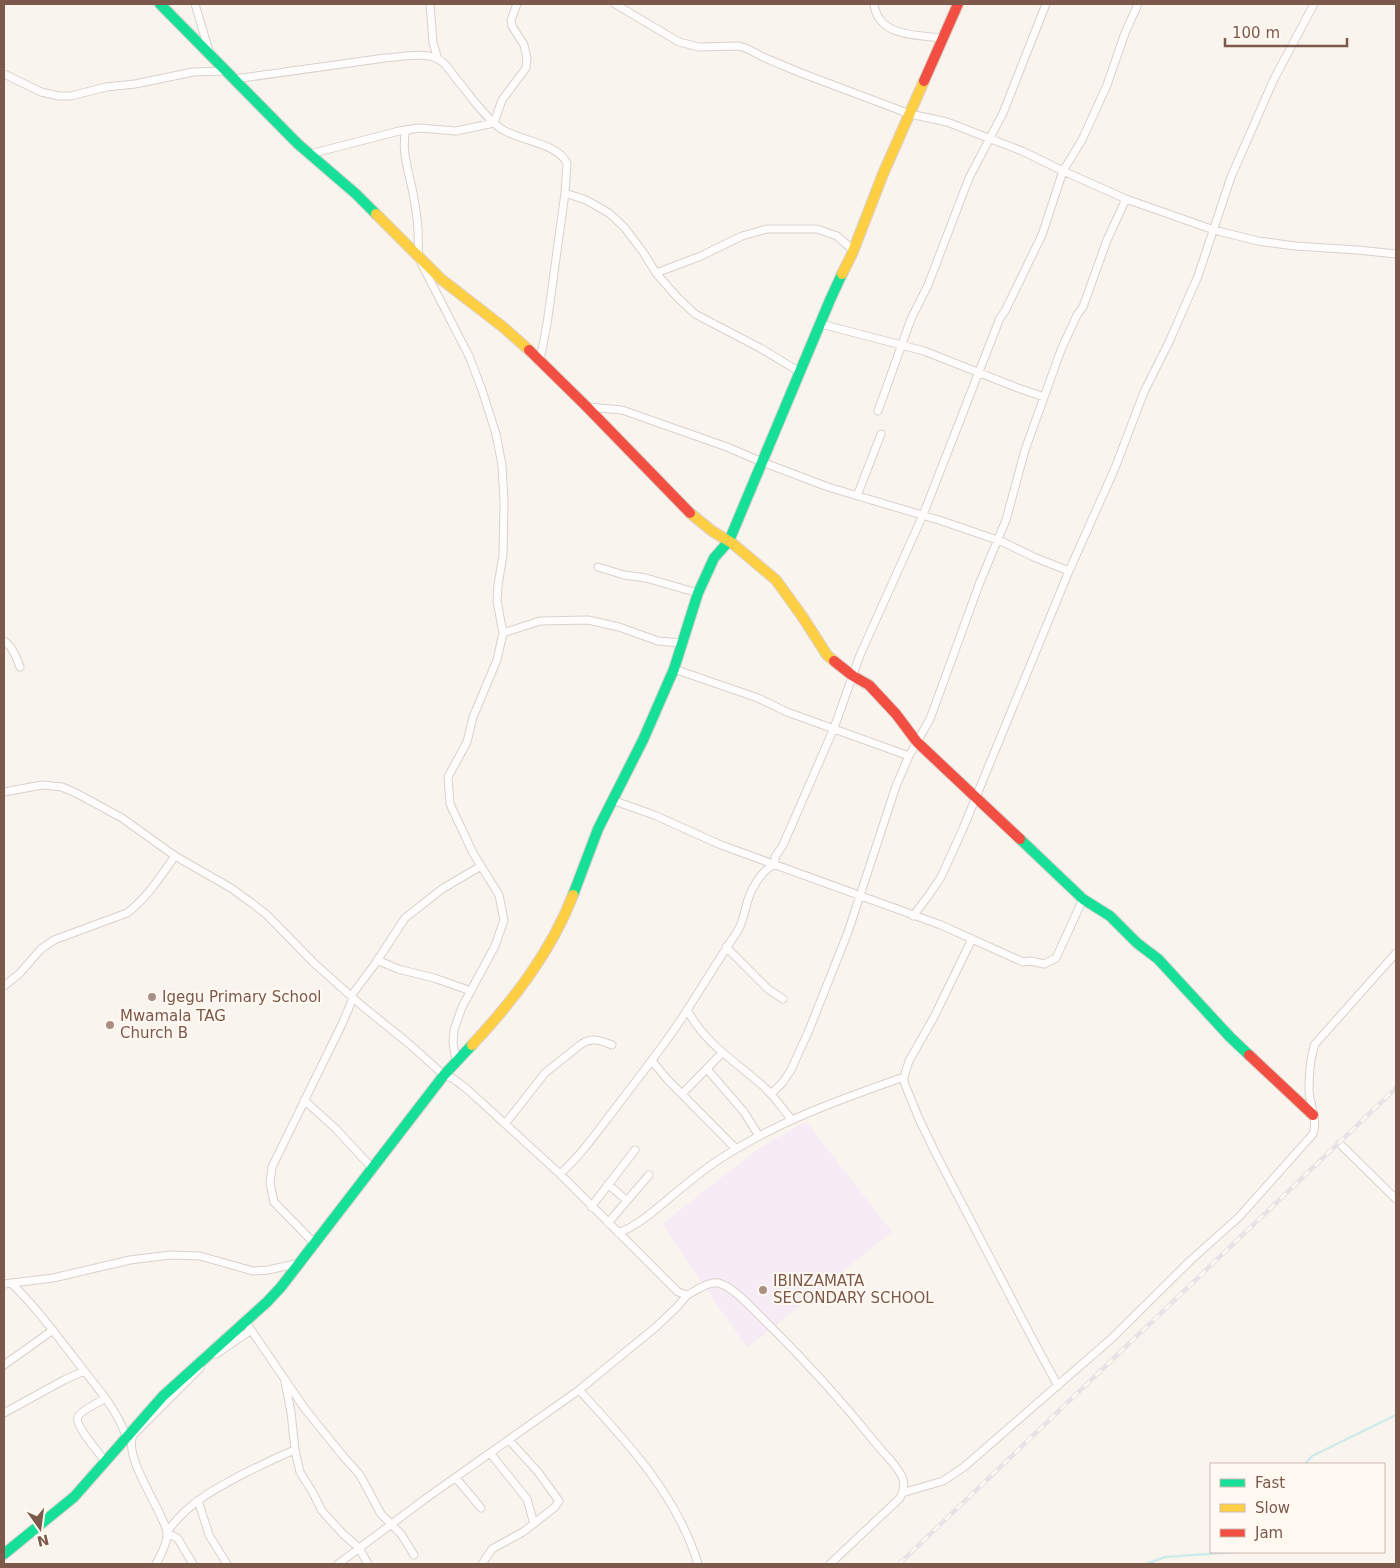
<svg xmlns="http://www.w3.org/2000/svg" width="1400" height="1568" font-family="'DejaVu Sans',sans-serif">
<style>
.education{fill:#f6ecf5}
.lines{fill:none;stroke-linecap:round;stroke-linejoin:round}
.stream{stroke:#cfeaeb;stroke-width:2.5}
.street-casing{stroke:#d9d1cc;stroke-width:9}
.fast-casing{stroke:#dad0ca;stroke-width:12}
.slow-casing{stroke:#dad0ca;stroke-width:12}
.jam-casing{stroke:#dad0ca;stroke-width:12}
.street{stroke:#fefdfc;stroke-width:7}
.fast{stroke:#16e098;stroke-width:10}
.slow{stroke:#ffcf43;stroke-width:10}
.jam{stroke:#f24e42;stroke-width:10}
.rail-casing{stroke:#e6e3e6;stroke-width:4.5}
.rail{stroke:#fff9f2;stroke-width:2.5;stroke-dasharray:8;stroke-linecap:butt}
.poi-dot{fill:#a88f83;stroke:#fff9f2;stroke-width:2}
.labels{text-anchor:middle;dominant-baseline:central;stroke-width:4;stroke-linejoin:round;paint-order:stroke}
.poi-label{font-size:15px;fill:#7c594a;stroke:#fff9f2;text-anchor:start}
</style>
<rect width="100%" height="100%" fill="#faf4ee"/>
<path class="education" d="M 806,1121 L 892,1232 L 747,1348 L 662,1224 L 758,1149 Z"/>
<g class="lines">
<path class="stream" d="M 1305,1464 L 1312,1456 L 1396,1415
M 1146,1564 L 1165,1557 L 1236,1552"/>
<g class="street-casing">
<path id="street" d="M 195,4 L 209,51
M 430,4 L 433,43 L 438,59
M 615,4 L 679,42 L 699,47 L 739,46 L 748,49 L 763,57 L 801,73 L 910,114 L 947,122 L 1022,151 L 1063,171 L 1126,199 L 1214,230 L 1258,241 L 1295,246 L 1358,250 L 1396,254
M 874,4 C 878,37 917,35 943,38
M 4,74 L 41,92 L 59,96 L 71,96 L 106,87 L 135,84 L 193,72 L 227,71
M 235,79 L 385,58 C 401,57 424,52 438,59 C 448,64 452,75 459,82 C 471,97 484,116 500,128 C 518,141 556,142 567,163 L 565,193 L 547,324 L 540,360
M 406,130 C 400,152 411,177 414,199 C 418,218 419,238 418,257 L 469,356 L 482,390 L 496,434 L 502,465 L 504,502 L 503,555 L 498,585 L 497,601 L 503,633 L 497,660 L 473,717 L 467,742 L 448,777 L 450,804 L 473,853 L 499,895 L 504,920 L 495,946 L 462,1007 L 454,1030 L 453,1043 L 456,1061
M 310,154 L 399,131 L 419,128 L 456,131 L 494,123 L 502,100 L 526,68 L 527,58 L 524,45 L 512,26 L 511,20 L 517,4
M 565,193 L 586,200 L 609,213 L 624,227 L 643,252 L 656,273 L 678,298 L 695,314 L 760,348 L 800,372
M 656,273 L 701,256 L 742,236 L 767,229 L 817,229 L 837,236 L 853,250
M 821,324 L 924,351 L 1018,388 L 1044,397
M 587,407 L 622,410 L 727,447 L 762,462 L 828,487 L 942,521 L 1003,542 L 1036,558 L 1069,571
M 878,411 L 911,319 L 928,285 L 969,178 L 1003,113 L 1046,4
M 857,496 L 881,434
M 598,567 L 624,575 L 646,578 L 698,593
M 503,633 L 540,621 L 588,620 L 619,627 L 658,641 L 682,643
M 4,641 C 13,647 16,657 20,667
M 674,669 L 758,698 L 787,712 L 909,756
M 4,792 L 42,785 L 62,787 L 76,793 L 122,818 L 175,856 L 231,888 L 253,904 L 266,914 L 314,963 L 361,1005 L 408,1043 L 444,1075 L 454,1079 L 468,1090 L 560,1174 L 678,1292 L 687,1295 C 696,1291 708,1281 718,1283 C 732,1286 750,1306 760,1316 C 802,1357 841,1400 878,1446 C 886,1456 899,1467 903,1479 C 905,1486 903,1492 900,1498 L 830,1564
M 612,800 L 654,815 L 721,845 L 941,925 L 1023,962 L 1031,961 L 1044,964 L 1056,958 L 1083,899
M 913,916 L 929,895 L 941,877 L 962,831 L 1069,571 L 1115,468 L 1144,392 L 1169,342 L 1198,276 L 1231,177 L 1274,79 L 1314,4
M 972,939 L 934,1017 L 909,1061 L 904,1077 L 904,1082 L 919,1119 L 936,1154 L 1031,1336 L 1058,1386
M 726,947 L 768,989 L 783,999
M 377,960 L 398,969 L 434,978 L 471,991
M 4,986 L 19,974 L 41,949 L 54,940 L 127,913 C 147,898 161,876 175,856
M 351,996 L 375,964 L 405,918 L 442,889 L 481,866
M 687,1010 C 708,1047 733,1059 763,1086 C 774,1096 782,1108 791,1119
M 652,1061 L 667,1079 L 736,1149
M 707,1069 L 744,1112 L 759,1136
M 682,1094 L 722,1053
M 771,1094 L 783,1082 L 791,1070 L 809,1030 L 848,932 L 896,786 L 909,756 L 930,719 L 980,582 L 1006,520 L 1025,450 L 1061,350 L 1077,315 L 1083,307 L 1107,240 L 1126,199
M 304,1100 L 335,1128 L 373,1169
M 505,1124 L 545,1073 L 580,1045 C 591,1037 600,1040 612,1045
M 1340,1144 L 1396,1199
M 560,1174 C 581,1155 597,1132 614,1110 C 637,1079 661,1050 682,1018 C 700,990 717,962 735,935 C 742,926 743,917 746,907 C 749,892 761,870 775,864 L 775,857 L 783,845 L 834,728 L 860,655 L 923,515 L 1000,318 L 1005,311 L 1042,235 L 1063,171 L 1082,140 L 1107,85 L 1125,33 L 1138,4
M 608,1184 L 626,1200
M 591,1207 L 635,1150
M 608,1223 L 649,1175
M 618,1233 C 637,1226 650,1214 666,1201 C 684,1186 702,1170 723,1157 C 779,1121 841,1099 904,1077
M 315,1244 L 274,1202 L 270,1183 L 272,1167 L 343,1022 L 353,998
M 11,1283 C 36,1307 54,1332 75,1359 C 93,1383 116,1407 126,1436
M 4,1284 L 53,1278 L 130,1260 L 170,1255 L 200,1256 L 253,1271 L 268,1270 L 300,1263
M 249,1327 L 305,1409 L 343,1456 L 360,1475 L 381,1514 L 401,1534 L 414,1555
M 216,1354 L 251,1330
M 4,1365 L 53,1330
M 285,1382 L 291,1412 L 295,1450 L 300,1472 L 313,1493 L 322,1511 L 343,1534 L 359,1548 L 368,1564
M 579,1390 C 627,1442 677,1495 698,1564
M 105,1399 C 99,1402 80,1411 78,1417 C 74,1425 100,1454 105,1461
M 4,1413 L 64,1380 L 84,1371
M 490,1453 L 527,1499 L 534,1524
M 456,1478 L 481,1508
M 902,1493 L 943,1481 L 964,1467 L 1111,1339 L 1192,1259 L 1239,1217 L 1313,1134 C 1318,1120 1310,1106 1309,1091 C 1309,1076 1310,1058 1315,1044 L 1396,953
M 198,1500 L 209,1535 L 227,1564
M 156,1564 C 160,1556 167,1545 167,1535 C 167,1531 165,1525 163,1521 C 155,1500 124,1455 133,1435 L 200,1368
M 193,1564 L 178,1539 L 167,1532 C 188,1502 218,1487 249,1471 C 264,1464 279,1456 295,1450
M 338,1564 L 425,1499 L 579,1390 L 656,1327 L 677,1307 L 687,1295
M 482,1564 L 492,1549 L 523,1532 L 555,1507 L 559,1501 L 538,1472 L 509,1440"/>
</g>
<g class="fast-casing">
<path id="fast" d="M 160,4 L 298,144 L 356,194 L 376,214
M 1020,839 L 1083,899 L 1110,916 L 1137,943 L 1158,959 L 1230,1037 L 1249,1055
M 573,895 L 598,829 L 643,740 L 674,669 L 698,593 L 714,558 L 729,541 L 830,300 L 842,274
M 4,1554 L 74,1497 L 163,1396 L 267,1302 L 281,1287 L 444,1075 L 472,1045"/>
</g>
<g class="slow-casing">
<path id="slow" d="M 376,214 L 441,279 L 503,327 L 529,350
M 842,274 L 852,254 L 883,174 L 924,81
M 690,513 L 712,531 L 732,543 L 776,580 L 802,616 L 827,655 L 834,661
M 472,1045 C 513,1001 551,952 573,895"/>
</g>
<g class="jam-casing">
<path id="jam" d="M 924,81 L 958,4
M 529,350 L 587,407 L 690,513
M 834,661 L 853,676 L 869,685 L 896,714 L 917,742 L 1020,839
M 1249,1055 L 1313,1115"/>
</g>
<use href="#street" class="street"/>
<use href="#fast" class="fast"/>
<use href="#slow" class="slow"/>
<use href="#jam" class="jam"/>
<g class="rail-casing">
<path id="rail" d="M 899,1564 L 1396,1088"/>
</g>
<use href="#rail" class="rail"/>
</g>
<g class="poi-dot">
<circle cx="152" cy="997" r="5"/>
<circle cx="110" cy="1025" r="5"/>
<circle cx="763" cy="1290" r="5"/>
</g>
<g class="labels">
<g class="poi-label">
<text x="162" y="997">Igegu Primary School</text>
<text x="120" y="1016">Mwamala TAG<tspan x="120" dy="17">Church B</tspan></text>
<text x="773" y="1281">IBINZAMATA<tspan x="773" dy="17">SECONDARY SCHOOL</tspan></text>
</g>
</g>
<rect width="1400" height="1568" fill="none" stroke="#7c594a" stroke-width="10"/>
<rect x="1210" y="1463" width="175" height="90" fill="#fff9f2" stroke="#cbb9af"/>
<rect x="1220" y="1479" width="25" height="8" fill="#16e098" stroke="#cbb9af"/>
<text x="1255" y="1488" font-size="15" fill="#7c594a">Fast</text>
<rect x="1220" y="1504" width="25" height="8" fill="#ffcf43" stroke="#cbb9af"/>
<text x="1255" y="1513" font-size="15" fill="#7c594a">Slow</text>
<rect x="1220" y="1529" width="25" height="8" fill="#f24e42" stroke="#cbb9af"/>
<text x="1255" y="1538" font-size="15" fill="#7c594a">Jam</text>
<g transform="translate(40 1528) rotate(166)" stroke="#fff9f2" stroke-width="4" paint-order="stroke">
<path d="M0-4L9 19L0 12L-9 19Z" fill="#7c594a"/>
<text y="-8" font-size="14" font-weight="bold" text-anchor="middle" fill="#7c594a">N</text>
</g>
<path d="M1225 38v8h122v-8" fill="none" stroke="#7c594a" stroke-width="2.5"/>
<text x="1232" y="38" font-size="15" fill="#7c594a" stroke="#fff9f2" stroke-width="4" paint-order="stroke">100 m</text>
</svg>
